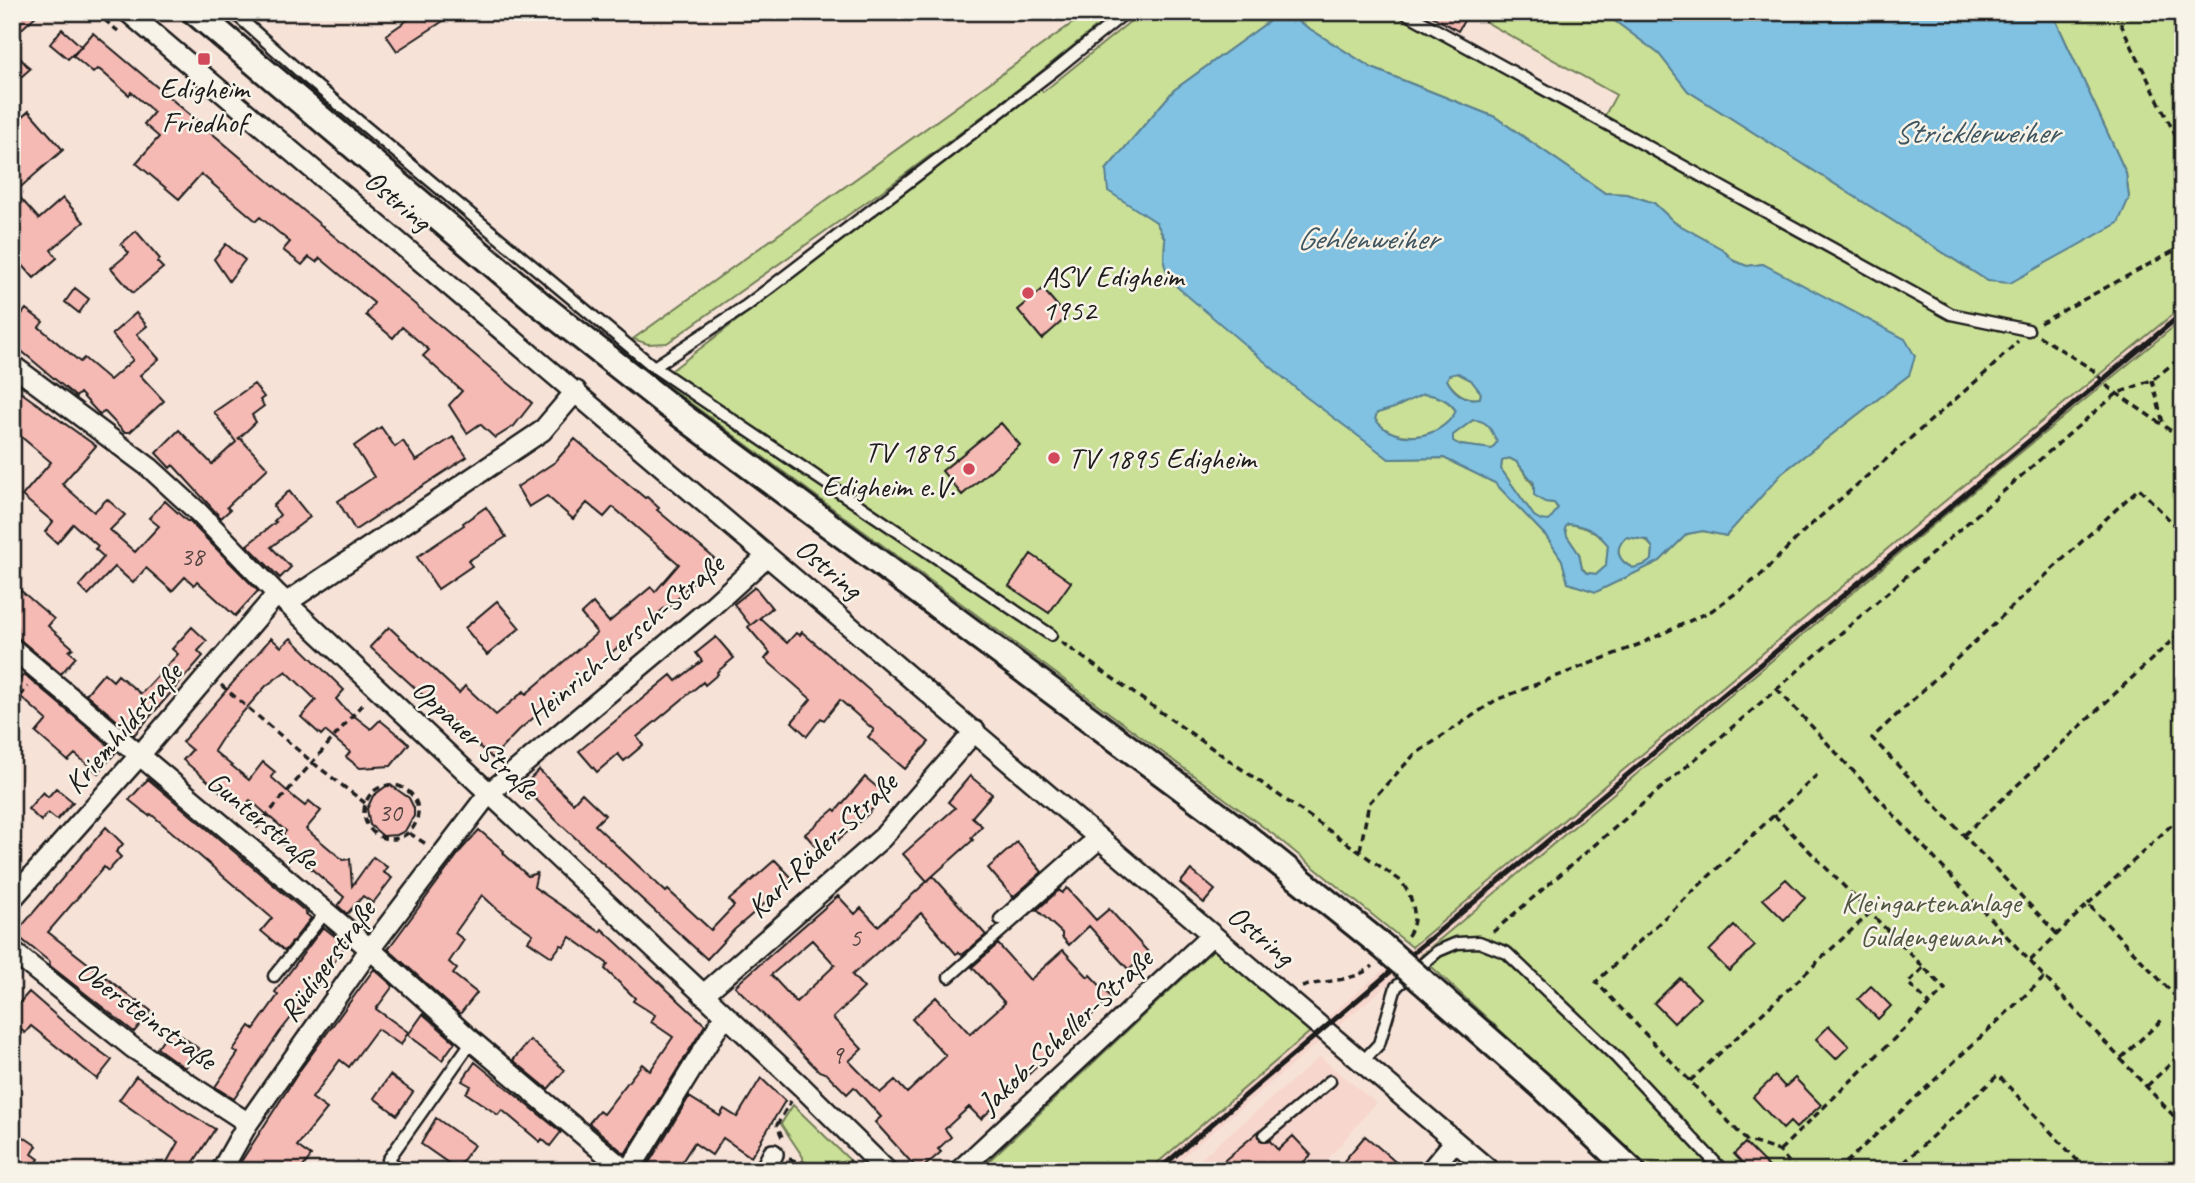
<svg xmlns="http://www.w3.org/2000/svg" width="2195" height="1183" font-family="Caveat,sans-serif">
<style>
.built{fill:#f7d6cd}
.green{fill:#cae096;stroke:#737e59;stroke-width:2;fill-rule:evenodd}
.water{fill:#81c2e2;stroke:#598093;stroke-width:2;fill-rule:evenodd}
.building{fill:#f6bab4;stroke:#1c1c1c;stroke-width:2;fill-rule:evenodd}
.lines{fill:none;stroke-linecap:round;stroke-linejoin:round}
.service-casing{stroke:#1c1c1c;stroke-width:15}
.minor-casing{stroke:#1c1c1c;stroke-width:24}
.tertiary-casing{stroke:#1c1c1c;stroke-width:30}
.path{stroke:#1c1c1c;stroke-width:3.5;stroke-dasharray:7 5;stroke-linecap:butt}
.service{stroke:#f7f3e8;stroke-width:10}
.minor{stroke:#f7f3e8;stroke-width:19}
.tertiary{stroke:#f7f3e8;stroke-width:24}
.rail{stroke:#1c1c1c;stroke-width:5}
.tertiary-bridge-casing{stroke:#1c1c1c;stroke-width:30;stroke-linecap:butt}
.tertiary-bridge{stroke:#f7f3e8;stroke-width:24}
.poi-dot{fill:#d1495b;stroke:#f7f3e8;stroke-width:2.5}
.labels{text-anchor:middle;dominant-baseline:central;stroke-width:5;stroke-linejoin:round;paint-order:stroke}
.number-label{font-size:26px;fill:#524442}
.poi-label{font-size:30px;fill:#1c1c1c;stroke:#f7f3e8;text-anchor:start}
.street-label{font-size:30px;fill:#1c1c1c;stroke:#f7f3e8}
.park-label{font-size:30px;fill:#505741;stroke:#f7f3e8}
.water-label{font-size:32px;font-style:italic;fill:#3f5661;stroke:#f7f3e8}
</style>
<rect width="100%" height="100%" fill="#f7e2d8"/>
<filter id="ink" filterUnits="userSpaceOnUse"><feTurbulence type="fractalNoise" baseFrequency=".0143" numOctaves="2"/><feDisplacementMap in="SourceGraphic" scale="14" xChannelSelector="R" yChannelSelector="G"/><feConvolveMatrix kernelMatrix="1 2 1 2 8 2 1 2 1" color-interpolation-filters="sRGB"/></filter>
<g filter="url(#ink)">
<path class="built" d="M 2183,306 L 2183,319 L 1958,504 L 1166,1171 L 1148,1171 L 1301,1039 L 1923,519 Z
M 1320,1057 L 1376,1103 L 1327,1160 L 1338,1171 L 1186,1171 Z"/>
<path class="green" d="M 1088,12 L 1115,12 L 1028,82 L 892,184 L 667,343 L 648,344 L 633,339 Z
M 1142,12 L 1391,12 L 1599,126 L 1616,95 L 1477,17 L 1480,12 L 1603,12 L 1659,54 L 1688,91 L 1988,281 L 2129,198 L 2126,173 L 2052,12 L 2183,12 L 2183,306 L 1923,519 L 1412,947 L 1274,835 L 659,380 L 1040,89 L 1043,92 ZM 1272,19 L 1294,19 L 1372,68 L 1495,117 L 1605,193 L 1627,194 L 1654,203 L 1674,222 L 1722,249 L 1734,261 L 1747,266 L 1763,264 L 1909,375 L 1782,473 L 1726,536 L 1703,531 L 1687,534 L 1660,561 L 1596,592 L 1568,583 L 1562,560 L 1546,536 L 1495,483 L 1444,458 L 1389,459 L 1164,263 L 1165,239 L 1156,222 L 1106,170 L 1174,90 Z
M 2183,319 L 2183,1171 L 1652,1171 L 1420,956 L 1958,504 Z
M 1457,373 L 1471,380 L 1481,393 L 1480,398 C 1466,401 1454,392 1447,380 L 1449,375 Z
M 1423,394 C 1436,395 1449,399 1456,412 C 1440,439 1395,446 1375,419 L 1377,413 L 1394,408 Z
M 1473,420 C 1488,420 1491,429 1497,442 L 1492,449 L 1460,445 L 1453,441 L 1453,435 Z
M 1509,458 L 1517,462 L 1545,502 L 1554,503 L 1558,509 L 1549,521 L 1541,521 L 1534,516 L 1501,469 L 1502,461 Z
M 1568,524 C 1585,526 1598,532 1608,545 L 1606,566 L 1597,574 L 1587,573 L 1582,568 L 1579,554 L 1567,536 L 1565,528 Z
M 1626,537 L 1646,540 L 1653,548 L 1652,560 L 1644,565 L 1633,568 C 1618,561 1613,549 1626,537 Z
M 1214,949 L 1311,1031 L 1148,1171 L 978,1171 Z
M 793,1105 L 861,1171 L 804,1171 L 803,1157 L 781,1124 Z"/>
<path class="water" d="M 1603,12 L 2052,12 L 2126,173 L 2129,198 L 2118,223 L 2010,283 L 1988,281 L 1688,91 L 1659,54 Z
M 1272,19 L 1294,19 L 1372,68 L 1495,117 L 1605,193 L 1627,194 L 1654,203 L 1674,222 L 1722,249 L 1734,261 L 1747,266 L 1763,264 L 1905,339 L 1915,356 L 1909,375 L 1782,473 L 1726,536 L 1703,531 L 1687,534 L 1660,561 L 1596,592 L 1568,583 L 1562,560 L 1546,536 L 1495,483 L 1444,458 L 1389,459 L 1306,397 L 1169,280 L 1164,263 L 1165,239 L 1156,222 L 1108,191 L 1106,170 L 1174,90 ZM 1458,373 L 1471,380 L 1481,393 L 1480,398 C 1465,401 1454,393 1447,380 L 1449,375 ZM 1423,394 C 1436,395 1449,399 1456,411 C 1441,440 1394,446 1375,419 L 1377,413 L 1394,408 ZM 1473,420 C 1488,420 1491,429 1497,442 L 1492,449 L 1460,445 L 1453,441 L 1453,435 ZM 1509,458 L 1517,462 L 1534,483 L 1534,495 L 1545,502 L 1554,503 L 1558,508 L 1549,521 L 1541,520 L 1534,516 L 1501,469 L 1502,461 ZM 1568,524 C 1585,525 1598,532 1608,545 L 1606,566 L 1597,574 L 1587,573 L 1582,569 L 1579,554 L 1567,536 L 1565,528 ZM 1626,537 L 1647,540 L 1653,548 L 1652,560 L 1644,565 L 1633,568 C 1618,561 1613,549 1626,537 Z"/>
<path class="building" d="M 12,12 L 40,12 L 12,38 Z
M 419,12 L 457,12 L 397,51 L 386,35 Z
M 1425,12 L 1469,12 L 1458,31 Z
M 62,29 L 81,46 L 68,59 L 50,44 Z
M 93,33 L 532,403 L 514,426 L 495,438 L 480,424 L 467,433 L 449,405 L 462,391 L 423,356 L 429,350 L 402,327 L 393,338 L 366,315 L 374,303 L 320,258 L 316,262 L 309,257 L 302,265 L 283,250 L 290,242 L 260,217 L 256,221 L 201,174 L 179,199 L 136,163 L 159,137 L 144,124 L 154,112 L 131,92 L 129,95 L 100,70 L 97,69 L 93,73 L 73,56 Z
M 12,49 L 30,69 L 12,85 Z
M 29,111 L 63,150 L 15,192 L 39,219 L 63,198 L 84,222 L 51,250 L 57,258 L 34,278 L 12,253 L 12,126 Z
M 136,231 L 160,259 L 157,262 L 163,268 L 133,293 L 111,268 L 129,253 L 121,244 Z
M 226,244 L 245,260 L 229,281 L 214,259 Z
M 75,288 L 89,299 L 79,313 L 65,302 Z
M 1043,289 L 1067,317 L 1042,339 L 1018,310 Z
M 26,309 L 43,322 L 39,327 L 80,362 L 84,358 L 110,380 L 133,360 L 112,334 L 136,313 L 147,326 L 137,334 L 159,359 L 140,375 L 164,401 L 130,432 L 124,432 L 104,411 L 100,415 L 80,393 L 76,397 L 12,343 L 12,327 Z
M 254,384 L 264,397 L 260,400 L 264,406 L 252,415 L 256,422 L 238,439 L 240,438 L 268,468 L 227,507 L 230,510 L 221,518 L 173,465 L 170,468 L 156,453 L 179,430 L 212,464 L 236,442 L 214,412 Z
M 12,386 L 96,446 L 62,484 L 94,512 L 107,499 L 125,515 L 110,530 L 135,552 L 159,526 L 149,518 L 165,501 L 187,521 L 189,521 L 258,591 L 235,616 L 197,581 L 194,585 L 185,577 L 172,591 L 146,568 L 133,583 L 115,567 L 88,595 L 79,586 L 104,557 L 95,549 L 98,546 L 73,524 L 57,543 L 45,532 L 53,522 L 22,496 L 51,462 L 12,429 Z
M 1001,423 L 1020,445 L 962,495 L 942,471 Z
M 381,427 L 395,447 L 403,441 L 416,461 L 453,437 L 467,457 L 355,530 L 338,501 L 374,477 L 354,446 Z
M 575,439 L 645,498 L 647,497 L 659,508 L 657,510 L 714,558 L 669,608 L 667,606 L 519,730 L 492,758 L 370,647 L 389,627 L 459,693 L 465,686 L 496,715 L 524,691 L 526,694 L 597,633 L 581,614 L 593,603 L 609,622 L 651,587 L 655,592 L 679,564 L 613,507 L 604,517 L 587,503 L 573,519 L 547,496 L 529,507 L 517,487 L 555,462 Z
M 289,491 L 310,517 L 271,547 L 291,567 L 280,578 L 247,545 L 276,522 L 274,521 L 280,515 L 273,506 Z
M 486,507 L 506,537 L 468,561 L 472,566 L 438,589 L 417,557 L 464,525 L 463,523 Z
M 1031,554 L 1071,582 L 1049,613 L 1009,586 Z
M 12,583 L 54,619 L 48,626 L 73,648 L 69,651 L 76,657 L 61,674 L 12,633 Z
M 755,587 L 772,608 L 751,625 L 760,618 L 787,643 L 796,633 L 800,635 L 802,632 L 929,742 L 905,769 L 868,737 L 874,730 L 840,700 L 824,720 L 821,718 L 807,736 L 792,722 L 811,699 L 765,659 L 770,653 L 748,627 L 750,625 L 734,604 Z
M 497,601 L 520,628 L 487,655 L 465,628 Z
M 192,627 L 207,641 L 198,651 L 203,656 L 134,735 L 86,694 L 104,673 L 113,681 L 118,675 L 141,694 L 178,654 L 172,649 Z
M 716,637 L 734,658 L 717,672 L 718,674 L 705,685 L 703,682 L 637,737 L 643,745 L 624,761 L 618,754 L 597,772 L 579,751 L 671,675 L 676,681 L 702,661 L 696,653 Z
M 271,638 L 281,647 L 291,638 L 344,690 L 336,699 L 344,708 L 371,729 L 380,720 L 409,744 L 391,766 L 360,768 L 346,757 L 350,752 L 325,731 L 321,735 L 301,717 L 316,700 L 286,671 L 266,686 L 228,729 L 214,751 L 249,780 L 263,762 L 275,772 L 271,777 L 296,799 L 305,806 L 309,801 L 321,811 L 306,829 L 343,860 L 350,859 L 352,886 L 373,857 L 387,867 L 383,872 L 392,878 L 373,903 L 363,896 L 347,914 L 338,906 L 344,897 L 278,840 L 286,831 L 250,800 L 241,809 L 183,760 L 192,750 L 182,742 Z
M 24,674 L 116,752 L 98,773 L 75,754 L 68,761 L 36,733 L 47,720 L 12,689 Z
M 539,770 L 573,803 L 582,793 L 605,815 L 595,825 L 666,892 L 668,890 L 711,930 L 734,906 L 729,900 L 775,860 L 793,879 L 734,930 L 707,959 L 556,820 L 523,786 Z
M 970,776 L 992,794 L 972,817 L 982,826 L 971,838 L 973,840 L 927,881 L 903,854 L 955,808 L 948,802 Z
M 865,777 L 885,794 L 867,815 L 822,854 L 805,834 L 834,809 L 836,811 Z
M 148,779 L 307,913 L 306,914 L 311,918 L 285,951 L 261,931 L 272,918 L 151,814 L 149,816 L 129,800 Z
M 389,784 L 409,798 L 414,808 L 414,816 L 405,831 L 397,835 L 383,836 L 370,825 L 367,809 L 373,796 Z
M 56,788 L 73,802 L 57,820 L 48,813 L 41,821 L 28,809 L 43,792 L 48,797 Z
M 106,827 L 123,844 L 116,852 L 121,857 L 108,871 L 104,867 L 48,932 L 136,1001 L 137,1000 L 151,1011 L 134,1032 L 49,965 L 50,962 L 15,934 Z
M 479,830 L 504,851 L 503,853 L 528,876 L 537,873 L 534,887 L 600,932 L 602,929 L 705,1025 L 625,1154 L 589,1123 L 599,1111 L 603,1114 L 642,1064 L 650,1071 L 673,1037 L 651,1022 L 655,1015 L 633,1001 L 635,998 L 605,969 L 608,964 L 570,937 L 564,946 L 561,945 L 552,957 L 528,941 L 533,934 L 497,909 L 482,895 L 455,933 L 464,940 L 449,962 L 457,969 L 453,974 L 477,993 L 460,1014 L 388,949 L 462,849 Z
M 1017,842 L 1042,872 L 1013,897 L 988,868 Z
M 1191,870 L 1215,890 L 1204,903 L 1180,883 Z
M 933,876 L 986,935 L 962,955 L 959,952 L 956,954 L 921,913 L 852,975 L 864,988 L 833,1018 L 862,1049 L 849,1061 L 880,1093 L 895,1080 L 907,1093 L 946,1056 L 912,1019 L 936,997 L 970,1034 L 1005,1003 L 972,967 L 998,944 L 1030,980 L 1063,950 L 1088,977 L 1090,975 L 1111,997 L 981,1119 L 969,1107 L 945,1129 L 951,1137 L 938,1149 L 941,1152 L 919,1171 L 875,1122 L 881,1117 L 854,1087 L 847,1094 L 827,1074 L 819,1071 L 735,986 L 838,896 L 855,914 L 861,908 L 878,926 ZM 812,940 L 835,965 L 796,1002 L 771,975 Z
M 1786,879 L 1805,898 L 1784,920 L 1763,899 Z
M 1067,888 L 1096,920 L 1109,909 L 1148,952 L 1129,970 L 1089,926 L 1069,945 L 1062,937 L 1062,933 L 1037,910 L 1059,890 L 1062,893 Z
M 1734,926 L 1755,946 L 1729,971 L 1709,951 Z
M 323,927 L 346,945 L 300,1011 L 298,1009 L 279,1033 L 234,1099 L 215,1087 L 238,1053 L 233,1050 L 250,1026 L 254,1029 L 278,995 L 275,992 Z
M 374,969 L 393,986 L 376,1009 L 408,1032 L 401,1045 L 377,1029 L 349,1067 L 340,1060 L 312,1098 L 327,1109 L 297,1146 L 311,1156 L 300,1171 L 235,1171 L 300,1070 Z
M 1680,978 L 1700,998 L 1674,1023 L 1654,1003 Z
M 1871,986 L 1891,1006 L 1878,1019 L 1858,999 Z
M 29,992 L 83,1039 L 112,1060 L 97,1079 L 31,1026 L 25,1033 L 12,1022 L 18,1015 L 12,1011 Z
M 423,1014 L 455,1042 L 442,1060 L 408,1035 Z
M 1829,1026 L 1849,1046 L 1836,1059 L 1816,1039 Z
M 171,1028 L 199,1049 L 185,1068 L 157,1048 Z
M 530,1040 L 565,1070 L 548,1089 L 513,1060 Z
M 475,1062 L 561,1132 L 550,1146 L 542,1139 L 540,1142 L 502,1110 L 498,1115 L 466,1093 L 471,1086 L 462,1081 Z
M 390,1075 L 413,1092 L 397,1115 L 374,1098 Z
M 136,1076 L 187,1112 L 215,1129 L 188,1171 L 162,1171 L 178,1142 L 119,1100 Z
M 1775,1076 L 1785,1087 L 1795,1078 L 1821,1105 L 1796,1128 L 1790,1122 L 1783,1129 L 1753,1097 Z
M 761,1078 L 785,1101 L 751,1157 L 723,1138 L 712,1155 L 694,1143 L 676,1171 L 644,1171 L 689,1097 L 720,1116 L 724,1109 L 737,1117 Z
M 436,1118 L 474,1145 L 457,1169 L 421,1144 Z
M 12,1129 L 37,1146 L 32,1154 L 39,1159 L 31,1171 L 12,1171 Z
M 1259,1131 L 1260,1140 L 1266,1142 L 1270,1141 L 1278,1150 L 1293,1136 L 1311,1155 L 1294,1171 L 1212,1171 Z
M 1365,1136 L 1376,1145 L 1406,1171 L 1355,1171 L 1344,1161 Z
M 1745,1143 L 1773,1171 L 1750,1171 L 1734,1154 Z"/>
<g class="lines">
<g class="service-casing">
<path id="service" d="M 233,12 L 307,78 L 654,367 L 1051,635
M 1404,12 L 1951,314 L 2028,330
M 654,367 L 746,306 L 1056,69 L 1126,12
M 1000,919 L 1095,835
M 274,976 L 326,912
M 949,977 L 1102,842
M 1362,1062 L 1379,1044 L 1396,987 L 1438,951 L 1457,943 L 1479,942 L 1507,953 L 1617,1058 L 1723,1171
M 1265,1135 L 1330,1081
M 403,1171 L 388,1160 L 472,1041"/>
</g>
<g class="minor-casing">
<path id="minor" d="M 128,12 L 1490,1171
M 12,365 L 150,468 L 198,512 L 277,594 L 801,1086 L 887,1171
M 286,603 L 542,431 L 576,391
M 12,648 L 370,949 L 472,1041 L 626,1171
M 12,899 L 140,755 L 277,594
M 12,951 L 133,1048 L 248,1123
M 703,995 L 882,838 L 975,731
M 221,1171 L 248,1123 L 370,949 L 489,793 L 709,609 L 766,557
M 629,1171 L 725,1015
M 762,1171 L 767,1166 L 773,1154
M 959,1171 L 1212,935
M 1430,1171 L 1455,1141"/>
</g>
<g class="tertiary-casing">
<path id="tertiary" d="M 195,12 L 541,305 L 669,406 L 1237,829 L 1381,945
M 1422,981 L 1545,1089 L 1632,1171"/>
</g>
<path class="path" d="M 95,12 L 118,31
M 2115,12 L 2183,151
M 2040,323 L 2183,246
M 2039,336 L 2093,370 L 2109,388 L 2183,439
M 2152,380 L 2163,423
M 1061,642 L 1401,881 C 1413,898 1421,920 1406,938
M 221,685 L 312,762 L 365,803
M 1777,689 L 2183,1126
M 12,706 L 28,687
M364 812a27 27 0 1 1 54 0a27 27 0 1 1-54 0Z
M 1774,815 L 1945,989 L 1779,1151
M 256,828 L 365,701
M 409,833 L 426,844
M 1964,835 L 2183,630
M 1360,850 L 1369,803 L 1414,755 L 1496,700 L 1640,644 L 1711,611 L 1760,576 L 1805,530 L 1990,369 L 2018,341
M 2088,904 L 2183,814
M 1493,932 L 1777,689 L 2091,415 L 2118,393 L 2152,380 L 2183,356
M 2057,934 L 1872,738 L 2139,488 L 2183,534
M 2030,961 L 2088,904 L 2180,1001 L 2183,999
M 1923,968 L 1908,983 L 1930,1004
M 1302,987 C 1326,979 1352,983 1373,966
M 2121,1058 L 2164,1018
M 1690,1081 L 1870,913
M 2147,1086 L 2183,1052
M 782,1137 L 777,1125 L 791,1101
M 789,1159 C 808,1166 831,1164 851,1161
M 835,1165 L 845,1171
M 1797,1171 L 1779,1151 L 1746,1140 L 1596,982 L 1817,775
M 1837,1171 L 2045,977
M 1895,1171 L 1998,1075 L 2087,1171"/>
<use href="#service" class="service"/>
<use href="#minor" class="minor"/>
<use href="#tertiary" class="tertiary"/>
<path class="rail" d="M 1157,1171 L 1396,967 L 2183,313"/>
<g class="tertiary-bridge-casing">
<path id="tertiary-bridge" d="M 1381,945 L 1422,981"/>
</g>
<use href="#tertiary-bridge" class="tertiary-bridge"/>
</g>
</g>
<g class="poi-dot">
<rect x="197" y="52" width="14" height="14" rx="3.5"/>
<circle cx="1028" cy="293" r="7"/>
<circle cx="1054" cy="458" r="7"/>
<circle cx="969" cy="469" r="7"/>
</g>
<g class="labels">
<g class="number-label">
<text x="192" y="556">38</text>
<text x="390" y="812">30</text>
<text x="855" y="937">5</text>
<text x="837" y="1054">9</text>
</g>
<g class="poi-label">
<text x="204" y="88" text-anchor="middle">Edigheim<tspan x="204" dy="34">Friedhof</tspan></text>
<text x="1042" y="276">ASV Edigheim<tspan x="1042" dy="34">1952</tspan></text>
<text x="955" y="452" text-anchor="end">TV 1895<tspan x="955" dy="34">Edigheim e.V.</tspan></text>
<text x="1068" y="458">TV 1895 Edigheim</text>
</g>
<g class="street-label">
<text transform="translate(398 200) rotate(40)">Ostring</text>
<text transform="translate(829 568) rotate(40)">Ostring</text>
<text transform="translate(625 639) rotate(-40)">Heinrich-Lersch-Straße</text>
<text transform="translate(123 728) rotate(-49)">Kriemhildstraße</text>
<text transform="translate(476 739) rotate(43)">Oppauer Straße</text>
<text transform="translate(263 820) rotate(40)">Gunterstraße</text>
<text transform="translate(822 845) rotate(-44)">Karl-Räder-Straße</text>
<text transform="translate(1261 935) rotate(40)">Ostring</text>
<text transform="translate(327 961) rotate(-54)">Rüdigerstraße</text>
<text transform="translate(147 1015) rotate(36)">Obersteinstraße</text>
<text transform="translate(1065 1031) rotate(-43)">Jakob-Scheller-Straße</text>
</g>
<g class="park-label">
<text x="1931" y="902">Kleingartenanlage<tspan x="1931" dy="34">Guldengewann</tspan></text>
</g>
<g class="water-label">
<text x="1976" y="132">Stricklerweiher</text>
<text x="1367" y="238">Gehlenweiher</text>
</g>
</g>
<rect width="2195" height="1183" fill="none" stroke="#f7f3e8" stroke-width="42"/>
<rect x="21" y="21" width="2153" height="1141" fill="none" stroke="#1c1c1c" stroke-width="2.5" filter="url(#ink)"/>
</svg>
